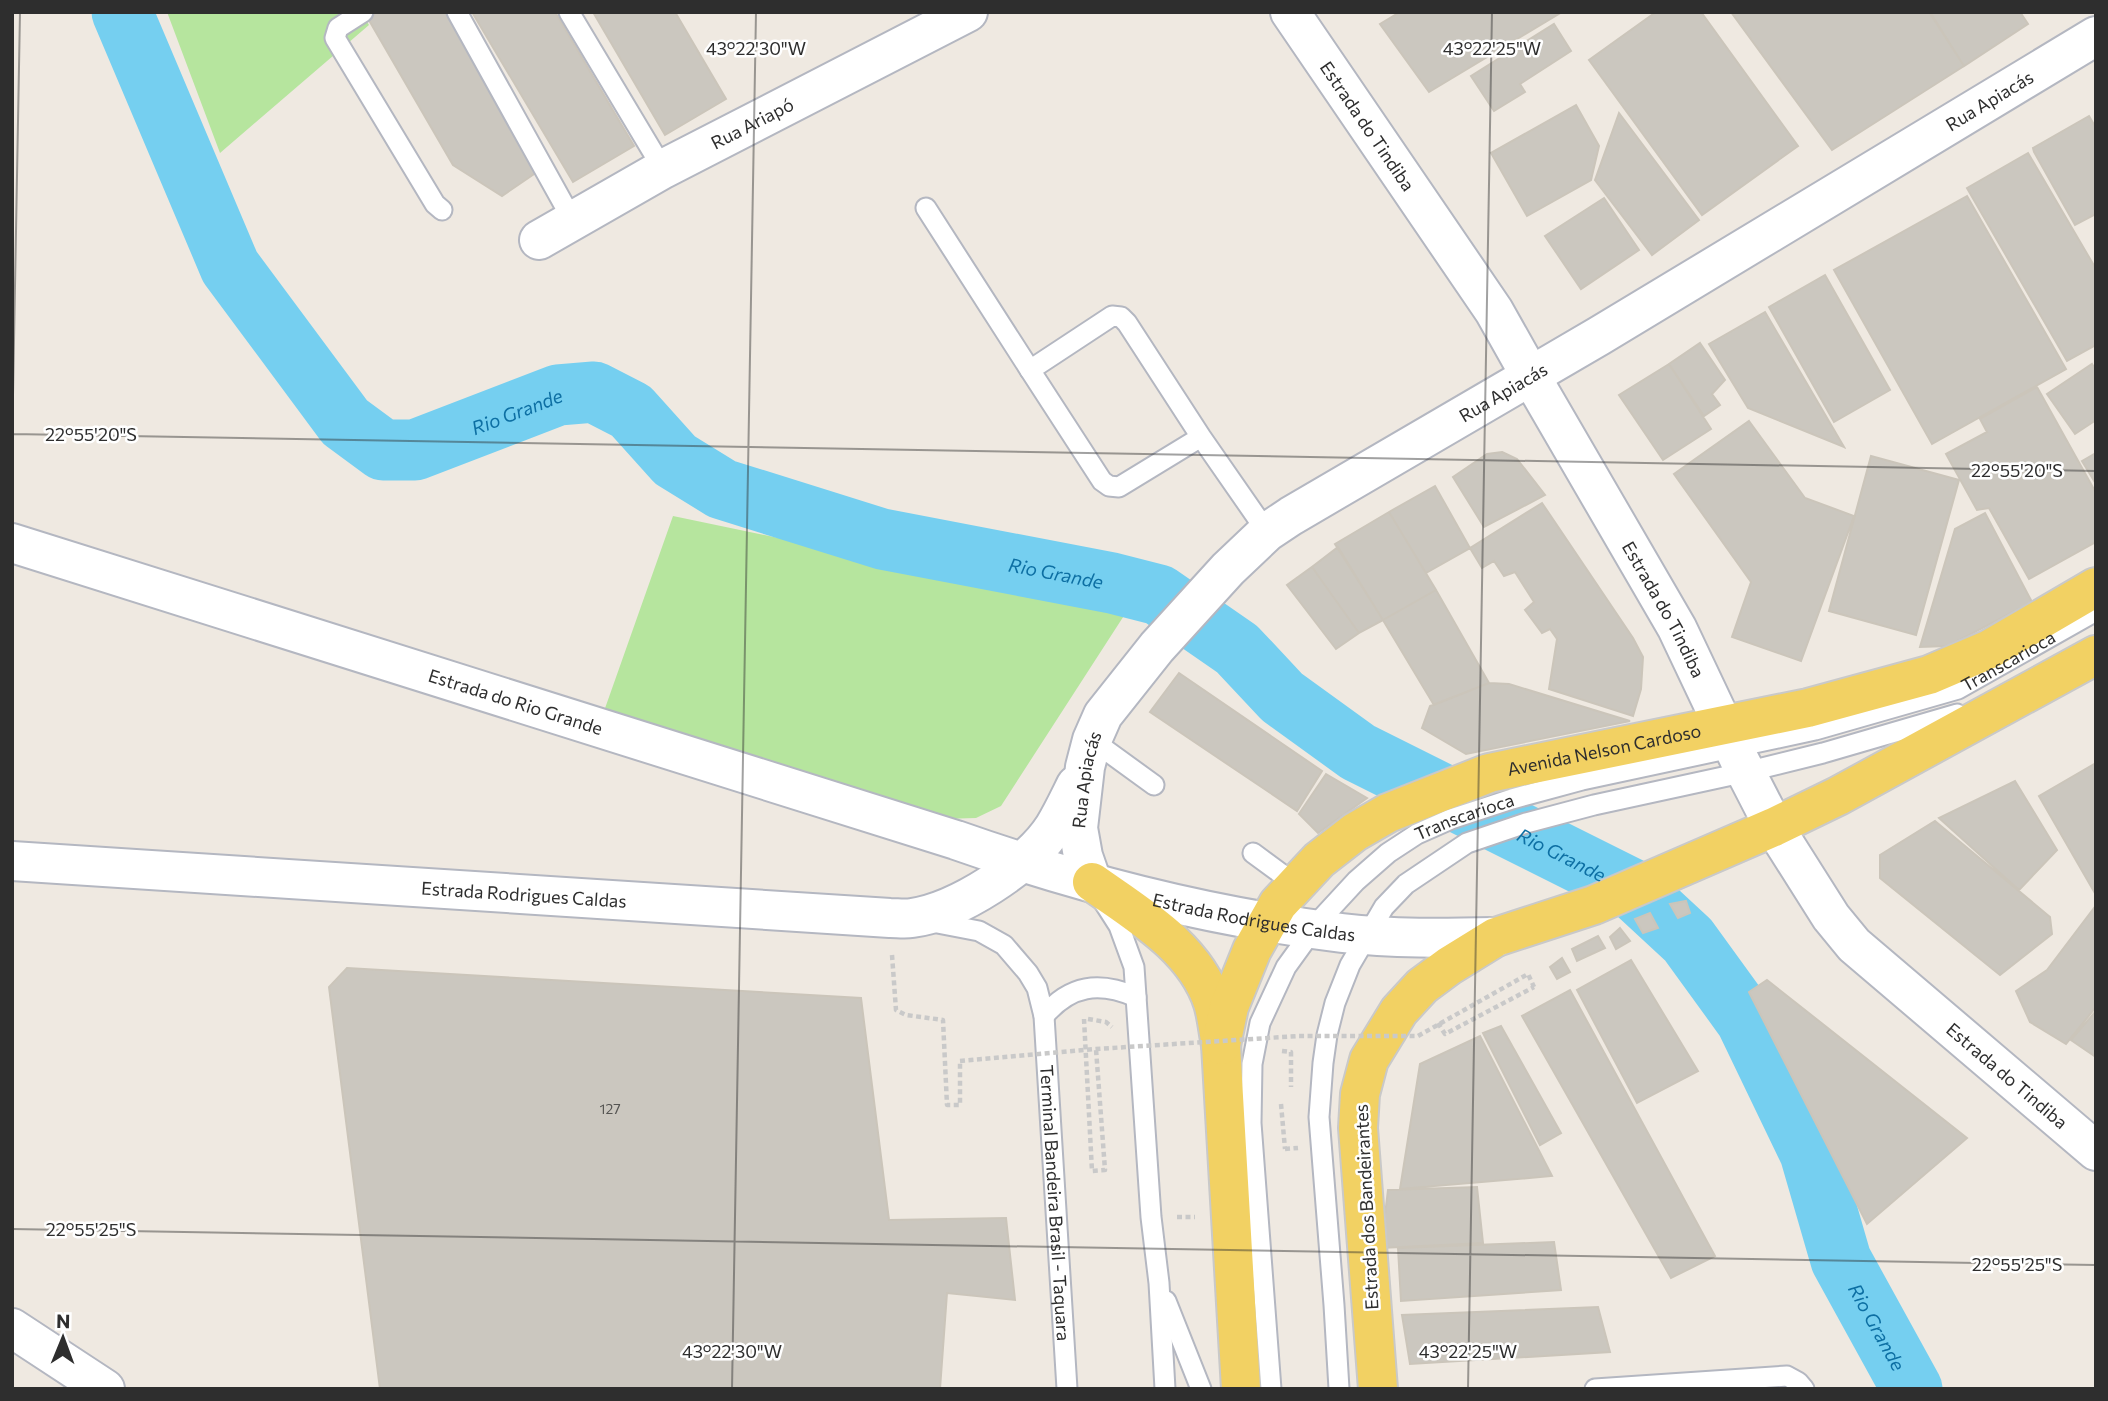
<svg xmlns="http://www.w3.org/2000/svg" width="2108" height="1401" font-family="Commissioner,sans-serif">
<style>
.green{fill:#b6e59e}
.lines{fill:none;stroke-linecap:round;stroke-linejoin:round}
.river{stroke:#75cff0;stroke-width:61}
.building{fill:#cbc7bf;stroke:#cbc5ba;stroke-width:2}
.service-casing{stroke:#b4b7c1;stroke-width:23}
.minor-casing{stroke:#b4b7c1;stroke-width:42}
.tertiary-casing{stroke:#b4b7c1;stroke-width:42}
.secondary-casing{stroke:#b4b7c1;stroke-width:42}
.primary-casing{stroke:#c9c9c9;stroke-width:42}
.path{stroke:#c9c9c9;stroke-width:4.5;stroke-dasharray:5 3.5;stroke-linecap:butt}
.service{stroke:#fff;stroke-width:19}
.minor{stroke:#fff;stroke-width:38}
.tertiary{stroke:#fff;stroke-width:38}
.secondary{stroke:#fff;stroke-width:38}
.primary{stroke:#f2d163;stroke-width:38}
.path-bridge{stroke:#c9c9c9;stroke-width:4.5;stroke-dasharray:5 3.5;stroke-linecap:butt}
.ticks{fill:none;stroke:#2e2e2e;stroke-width:2;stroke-opacity:0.45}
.labels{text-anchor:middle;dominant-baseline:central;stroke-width:5;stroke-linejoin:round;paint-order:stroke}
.number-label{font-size:14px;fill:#555452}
.street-label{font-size:18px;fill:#2e2e2e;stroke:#fff}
.water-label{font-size:19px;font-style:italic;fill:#0d6fa3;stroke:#fff}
.ticks-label{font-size:18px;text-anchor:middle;fill:#2e2e2e;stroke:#fff;stroke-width:5;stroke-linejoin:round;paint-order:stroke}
</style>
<rect width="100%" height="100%" fill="#efe9e1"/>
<path class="green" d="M 167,12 L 361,12 L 369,25 L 220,153 Z
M 673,516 L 1127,611 L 1001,806 L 976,818 L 942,819 L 603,714 Z"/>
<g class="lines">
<path class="river" id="s1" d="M 122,12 L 230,267 L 345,422 L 383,450 L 415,450 L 558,395 L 594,392 L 631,411 L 675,460 L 722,489 L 882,539 L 1112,583 L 1159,595 L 1237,649 L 1282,697 L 1358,752 L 1634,890 L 1688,940 L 1746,1020 L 1810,1153 L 1841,1260 L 1912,1389"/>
</g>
<path class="building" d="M 371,12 L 447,12 L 540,170 L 502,196 L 453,165 L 366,15 Z
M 472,12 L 555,12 L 634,146 L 573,182 Z
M 593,12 L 675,12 L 726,99 L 665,135 Z
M 1400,12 L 1562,12 L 1429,92 L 1380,24 Z
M 1656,12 L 1701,12 L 1798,146 L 1702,215 L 1589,60 Z
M 1731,12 L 1929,12 L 1964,66 L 1832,150 Z
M 1930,12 L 2020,12 L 2028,24 L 1964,66 Z
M 1554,24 L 1571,51 L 1520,84 L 1525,92 L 1494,111 L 1471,76 Z
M 1576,105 L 1599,146 L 1591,180 L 1527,216 L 1491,153 Z
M 1619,113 L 1699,220 L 1652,255 L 1595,180 Z
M 2089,116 L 2096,128 L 2096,214 L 2075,225 L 2034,152 L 2033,148 Z
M 2028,153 L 2096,269 L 2096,345 L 2067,361 L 1967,188 Z
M 1967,196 L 2066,369 L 1932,444 L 1834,270 Z
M 1604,198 L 1639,250 L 1581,289 L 1545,236 Z
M 1825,275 L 1890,390 L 1834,422 L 1769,307 Z
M 1765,312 L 1844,447 L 1748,408 L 1709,344 Z
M 1700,343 L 1725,380 L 1712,394 L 1720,405 L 1704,416 L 1669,364 Z
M 1669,364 L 1711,429 L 1663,460 L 1619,395 Z
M 2092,364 L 2096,370 L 2096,420 L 2075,434 L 2047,394 Z
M 2037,387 L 2096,493 L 2096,542 L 2029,579 L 1989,508 L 1977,510 L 1946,454 L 1987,432 L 1980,419 Z
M 1749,421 L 1805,498 L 1854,516 L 1801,661 L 1732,637 L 1751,582 L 1674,474 Z
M 1502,452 L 1517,459 L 1545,495 L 1484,527 L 1453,477 L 1487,454 Z
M 2096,453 L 2096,484 L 2082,461 Z
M 1871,456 L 1959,480 L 1916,635 L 1829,611 Z
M 1435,486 L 1470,548 L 1426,573 L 1389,512 Z
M 1542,503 L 1633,638 L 1643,657 L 1641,689 L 1633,716 L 1549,689 L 1557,639 L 1550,629 L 1542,633 L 1525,610 L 1534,602 L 1515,572 L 1504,576 L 1494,561 L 1482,568 L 1470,548 Z
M 1389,512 L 1436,590 L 1383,620 L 1335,544 Z
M 1985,513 L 2032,602 L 1948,646 L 1920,647 L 1955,529 Z
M 1338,547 L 1383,620 L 1359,633 L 1312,567 Z
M 1312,567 L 1359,633 L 1336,649 L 1287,585 Z
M 1436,590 L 1489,683 L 1434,705 L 1383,620 Z
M 1179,673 L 1322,771 L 1297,811 L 1150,712 Z
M 1489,683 L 1509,684 L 1630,721 L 1466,754 L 1422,728 L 1430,706 Z
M 2096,763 L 2096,895 L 2039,796 Z
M 1326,774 L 1367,798 L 1318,833 L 1299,814 Z
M 2015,781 L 2057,850 L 2019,890 L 1939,818 Z
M 1935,821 L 2050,917 L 2052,934 L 2000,975 L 1880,878 L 1880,855 Z
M 1686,901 L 1690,913 L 1678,918 L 1670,904 Z
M 2094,908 L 2096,910 L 2096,1007 L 2066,1044 L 2030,1022 L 2016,991 L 2047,970 Z
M 1650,913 L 1658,928 L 1643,933 L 1635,919 Z
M 1620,928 L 1630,941 L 1616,949 L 1610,937 Z
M 1598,936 L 1605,948 L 1577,961 L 1572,949 Z
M 1562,958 L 1570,972 L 1557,979 L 1550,967 Z
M 1631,960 L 1698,1071 L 1637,1103 L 1577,990 Z
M 347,968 L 861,998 L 889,1220 L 1006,1218 L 1015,1300 L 947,1293 L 940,1389 L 380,1389 L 329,987 Z
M 1767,980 L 1967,1138 L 1867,1224 L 1749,992 Z
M 1570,990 L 1715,1256 L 1671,1278 L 1522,1016 Z
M 2096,1011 L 2096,1057 L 2071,1040 Z
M 1501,1026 L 1561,1133 L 1540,1145 L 1483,1033 Z
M 1480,1036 L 1552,1176 L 1400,1189 L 1420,1064 Z
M 1477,1187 L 1483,1243 L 1381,1248 L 1388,1190 Z
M 1554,1242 L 1561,1290 L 1401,1301 L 1398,1248 Z
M 1598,1307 L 1610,1352 L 1410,1364 L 1402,1315 Z"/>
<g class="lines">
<g class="service-casing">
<g id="service">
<path d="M 363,12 L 338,28 L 335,38 L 435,204 L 442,210"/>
<path d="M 457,12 L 573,221"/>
<path d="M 569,12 L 663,169"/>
<path d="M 926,208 L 1030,370"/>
<path d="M 1201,437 L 1119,487 L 1109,486 L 1102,481 L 1030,370 L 1112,316 L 1121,317 L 1127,323 L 1201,437 L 1267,532"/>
<path d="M 1092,740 L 1154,785"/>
<path d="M 1253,853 L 1295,884"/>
<path d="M 1103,901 L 1119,926 L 1134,967 L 1151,1217 L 1159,1283 L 1165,1389"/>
<path id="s2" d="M 927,921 L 979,931 L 1004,945 L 1028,973 L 1037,988 L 1044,1016 L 1067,1389"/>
<path d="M 1044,1016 C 1070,985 1099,981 1136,997"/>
<path d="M 1166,1301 L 1201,1389"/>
<path id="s3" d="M 1271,1389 L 1251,1123 L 1252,1064 L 1260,1023 L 1286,967 L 1320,920 L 1356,881 L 1388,853 L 1417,834 L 1451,819 L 1512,799 L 1582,780 L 1815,730 L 1958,689 L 2096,611"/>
<path d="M 1339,1389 L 1334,1305 L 1319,1117 L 1323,1063 L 1327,1035 L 1335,1003 L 1350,965 L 1384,907 L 1406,884 L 1467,843 L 1526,823 L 1594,805 L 1746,772 L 1823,753 L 1957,714"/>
<path d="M 1595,1389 L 1787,1376 L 1798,1382 L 1804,1389"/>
</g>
</g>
<g class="minor-casing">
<g id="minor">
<path id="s4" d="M 539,240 L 663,169 L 968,12"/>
</g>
</g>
<g class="tertiary-casing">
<g id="tertiary">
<path id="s5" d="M 1290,12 L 1494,311 L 1530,375"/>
<path d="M 12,1328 L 105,1389"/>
</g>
</g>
<g class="secondary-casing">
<g id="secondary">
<path id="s6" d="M 1530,375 L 1677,628 L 1739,759 L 1774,827 L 1831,917 L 1854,945 L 2096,1151"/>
<path id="s7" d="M 12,543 L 956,840 C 1081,884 1210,917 1342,933 C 1393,939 1445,938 1496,937"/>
<path id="s8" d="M 12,861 L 890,918 C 897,918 905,919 912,918 C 957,912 1029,866 1054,827 C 1062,814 1069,799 1076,785"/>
<path id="s9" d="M 1092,882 L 1083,856 L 1078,828 L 1085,767 L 1092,740 L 1103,715 L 1157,647 L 1228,569 L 1267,532 L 1291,516 L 1599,336 L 2096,36"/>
</g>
</g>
<g class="primary-casing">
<g id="primary">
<path d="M 1092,882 C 1137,914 1195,947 1213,1003 C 1217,1016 1218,1031 1221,1045 L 1241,1389"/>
<path id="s10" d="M 1221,1045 L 1229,1007 L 1252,950 L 1278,904 L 1319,860 L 1355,832 L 1388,813 L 1489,773 L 1808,708 L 1929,675 L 1990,649 L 2096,587"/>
<path d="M 1378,1389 L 1358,1128 L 1360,1094 L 1369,1060 L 1399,1011 L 1422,986 L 1449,966 L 1496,937 L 1594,905 L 1774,827 L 1838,796 L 2096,655"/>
</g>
</g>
<path class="path" d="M 892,955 L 896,1010 L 906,1015 L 943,1020 L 947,1105 L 960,1105 L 960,1061
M 1084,1019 L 1092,1171 L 1105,1170 L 1096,1049
M 1088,1019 L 1106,1022 L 1112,1027
M 1438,1023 L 1445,1034 L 1534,987
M 1282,1051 L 1291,1052 L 1291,1087
M 1281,1104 L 1285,1149
M 1177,1217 L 1195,1217"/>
<use href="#service" class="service"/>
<use href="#minor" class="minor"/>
<use href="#tertiary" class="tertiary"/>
<use href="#secondary" class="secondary"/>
<use href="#primary" class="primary"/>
<path class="path-bridge" d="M 960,1061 L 1096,1049 L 1299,1036 L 1418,1036 L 1528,974 L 1534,987
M 1285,1149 L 1298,1148"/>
</g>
<path class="ticks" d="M 12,434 L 2096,471M 12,450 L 20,12M 12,1229 L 2096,1265M 732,1389 L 756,12M 1468,1389 L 1492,12"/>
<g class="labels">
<g class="number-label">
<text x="610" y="1108">127</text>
</g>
<g class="street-label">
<text stroke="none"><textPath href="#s9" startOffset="1260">Rua Apiacás</textPath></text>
<text stroke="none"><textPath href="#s4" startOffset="243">Rua Ariapó</textPath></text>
<text stroke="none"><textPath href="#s5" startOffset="138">Estrada do Tindiba</textPath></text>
<text stroke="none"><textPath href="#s9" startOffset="693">Rua Apiacás</textPath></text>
<text stroke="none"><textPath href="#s6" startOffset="270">Estrada do Tindiba</textPath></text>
<text stroke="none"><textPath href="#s3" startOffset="1236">Transcarioca</textPath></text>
<text stroke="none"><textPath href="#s7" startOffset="528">Estrada do Rio Grande</textPath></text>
<text stroke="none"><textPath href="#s10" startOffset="523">Avenida Nelson Cardoso</textPath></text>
<text stroke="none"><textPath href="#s9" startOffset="105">Rua Apiacás</textPath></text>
<text stroke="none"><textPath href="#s3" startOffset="668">Transcarioca</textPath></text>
<text stroke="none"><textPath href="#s8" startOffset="513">Estrada Rodrigues Caldas</textPath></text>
<text stroke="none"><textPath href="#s7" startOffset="1298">Estrada Rodrigues Caldas</textPath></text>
<text stroke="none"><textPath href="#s6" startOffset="858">Estrada do Tindiba</textPath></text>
<text stroke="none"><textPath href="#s2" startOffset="352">Terminal Bandeira Brasil - Taquara</textPath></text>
<text transform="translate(1366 1207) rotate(-93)">Estrada dos Bandeirantes</text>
</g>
<g class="water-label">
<text stroke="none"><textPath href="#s1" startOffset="658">Rio Grande</textPath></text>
<text stroke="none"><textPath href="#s1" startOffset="1246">Rio Grande</textPath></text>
<text stroke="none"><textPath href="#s1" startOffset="1834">Rio Grande</textPath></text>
<text stroke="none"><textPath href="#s1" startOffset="2422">Rio Grande</textPath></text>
</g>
</g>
<g class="ticks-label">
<text x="756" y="55">43°22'30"W</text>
<text x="1492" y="55">43°22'25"W</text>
<text x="91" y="441">22°55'20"S</text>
<text x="2017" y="477">22°55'20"S</text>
<text x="91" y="1236">22°55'25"S</text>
<text x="2017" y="1271">22°55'25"S</text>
<text x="732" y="1358">43°22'30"W</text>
<text x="1468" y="1358">43°22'25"W</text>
</g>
<rect width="2108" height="1401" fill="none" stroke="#2e2e2e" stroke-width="28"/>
<g transform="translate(63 1338) rotate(1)" stroke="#ffffff" stroke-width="5" paint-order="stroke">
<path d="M0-5L12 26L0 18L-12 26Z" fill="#2e2e2e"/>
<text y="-10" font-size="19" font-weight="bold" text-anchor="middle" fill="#2e2e2e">N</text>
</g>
</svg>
